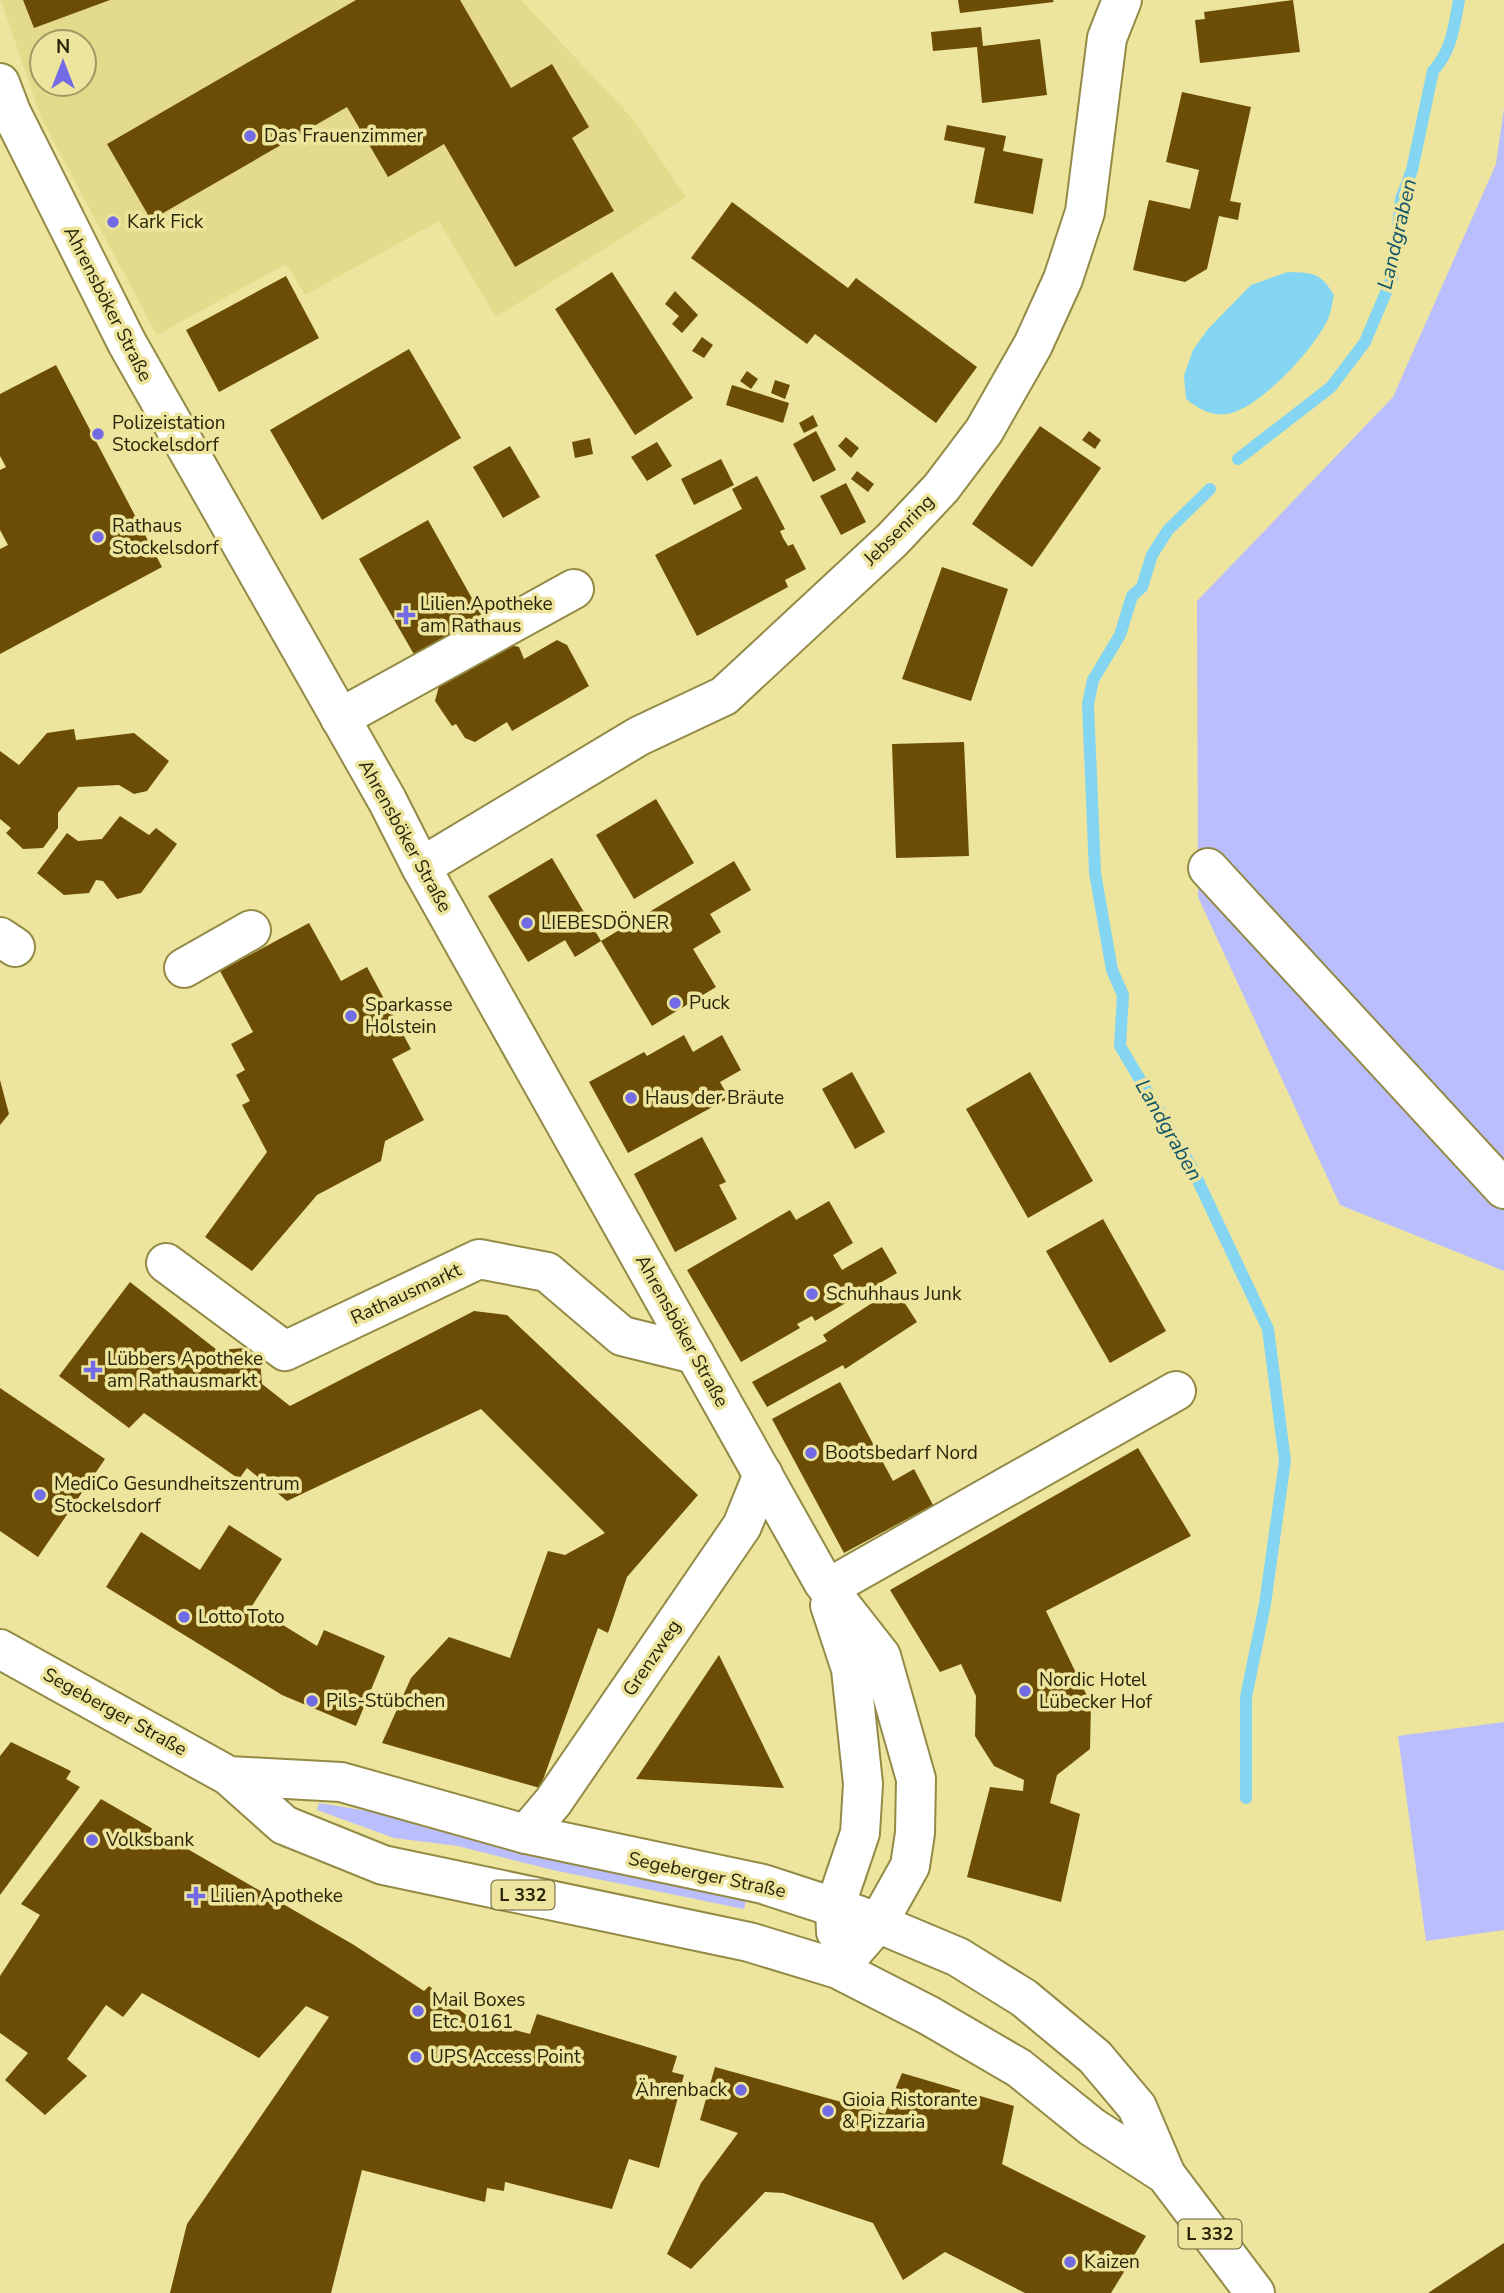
<svg xmlns="http://www.w3.org/2000/svg" width="1504" height="2293" font-family="'Nunito Sans',sans-serif">
<style>
.built{fill:#e3da8b;fill-rule:evenodd}
.green{fill:#bbbefd}
.water{fill:#84d5f2}
.lines{fill:none;stroke-linecap:round;stroke-linejoin:round}
.stream{stroke:#84d5f2;stroke-width:12}
.building{fill:#6b4d05}
.minor-casing{stroke:#938a46;stroke-width:42}
.major-casing{stroke:#938a46;stroke-width:42}
.minor{stroke:#fff;stroke-width:38}
.major{stroke:#fff;stroke-width:38}
.poi-dot{fill:#736be6;stroke:#ede59e;stroke-width:2.5}
.labels{text-anchor:middle;dominant-baseline:central;stroke-width:7;stroke-linejoin:round;paint-order:stroke}
.shield{fill:#ede59e;stroke:#645f35;stroke-width:2}
.shield-label{font-size:18px;font-weight:bold;fill:#292508}
.poi-label{font-size:19px;fill:#292508;stroke:#ede59e;text-anchor:start}
.street-label{font-size:19px;fill:#292508;stroke:#ede59e}
.water-label{font-size:21px;font-style:italic;fill:#115569;stroke:#ede59e}
</style>
<rect width="100%" height="100%" fill="#ede59e"/>
<path class="built" d="M 1,0 L 521,0 L 632,118 L 686,197 L 496,317 L 439,221 L 305,295 L 286,264 L 157,335 L 41,118 ZM 42,42 L 84,42 L 84,84 L 42,84 Z"/>
<path class="green" d="M 1504,108 L 1504,1271 L 1340,1205 L 1198,897 L 1197,601 L 1393,397 L 1496,164 Z
M 1504,1722 L 1504,1930 L 1426,1941 L 1398,1736 Z
M 319,1803 L 386,1814 L 557,1861 L 746,1901 L 744,1909 L 553,1870 L 458,1846 L 394,1838 L 317,1810 Z"/>
<path class="water" d="M 1288,272 C 1314,273 1320,272 1334,295 C 1332,303 1331,314 1327,321 C 1313,350 1262,405 1231,413 C 1214,418 1199,409 1186,399 L 1184,376 L 1193,350 L 1208,329 L 1251,285 Z"/>
<g class="lines">
<path class="stream" d="M 1238,459 L 1331,387 L 1365,342 L 1392,278 L 1401,199 L 1412,170 L 1433,71 C 1452,50 1454,27 1459,0
M 1210,489 L 1168,530 L 1152,555 L 1142,587 L 1132,596 L 1120,635 L 1093,680 L 1088,704 L 1095,873 L 1112,970 L 1123,995 L 1120,1046 L 1190,1164 L 1268,1329 L 1285,1461 L 1265,1604 L 1246,1697 L 1246,1798"/>
</g>
<path class="building" d="M 23,0 L 110,0 L 34,28 Z
M 356,0 L 460,0 L 511,88 L 552,64 L 589,127 L 572,138 L 614,211 L 515,267 L 444,144 L 388,177 L 347,107 L 151,220 L 107,144 Z
M 958,0 L 1053,0 L 1054,2 L 960,13 Z
M 1293,0 L 1300,52 L 1200,63 L 1195,20 L 1205,19 L 1204,12 Z
M 981,27 L 983,46 L 1040,39 L 1047,95 L 982,103 L 977,47 L 933,51 L 931,32 Z
M 1182,92 L 1251,107 L 1230,201 L 1241,203 L 1238,220 L 1219,216 L 1207,269 L 1185,282 L 1133,270 L 1149,200 L 1190,209 L 1199,170 L 1166,162 Z
M 947,125 L 1006,136 L 1003,151 L 1043,159 L 1033,214 L 974,203 L 985,148 L 944,140 Z
M 732,202 L 848,288 L 856,278 L 977,367 L 936,423 L 815,334 L 807,344 L 691,258 Z
M 612,272 L 693,398 L 635,435 L 555,309 Z
M 286,276 L 319,338 L 219,392 L 186,330 Z
M 675,291 L 698,315 L 682,333 L 672,324 L 679,316 L 665,304 Z
M 702,337 L 713,345 L 704,358 L 692,351 Z
M 409,349 L 461,438 L 322,520 L 270,430 Z
M 56,365 L 162,567 L 0,654 L 0,549 L 8,545 L 0,530 L 0,470 L 6,467 L 0,456 L 0,394 Z
M 747,371 L 758,379 L 751,389 L 740,381 Z
M 775,380 L 790,385 L 785,399 L 771,393 Z
M 732,385 L 789,403 L 783,423 L 726,405 Z
M 813,415 L 818,426 L 804,433 L 799,423 Z
M 1040,426 L 1101,468 L 1032,567 L 972,524 Z
M 816,431 L 836,470 L 813,482 L 793,444 Z
M 1089,431 L 1101,440 L 1095,449 L 1082,440 Z
M 846,437 L 859,448 L 851,458 L 838,446 Z
M 590,438 L 593,454 L 575,458 L 572,442 Z
M 657,442 L 672,466 L 647,481 L 631,457 Z
M 510,446 L 540,497 L 503,518 L 473,467 Z
M 721,459 L 734,485 L 694,505 L 681,479 Z
M 857,471 L 874,484 L 868,492 L 851,479 Z
M 757,476 L 785,529 L 780,531 L 783,538 L 788,546 L 793,544 L 806,569 L 785,580 L 788,587 L 697,636 L 655,555 L 742,509 L 732,489 Z
M 846,483 L 866,522 L 841,535 L 820,496 Z
M 428,520 L 487,625 L 419,663 L 359,559 Z
M 942,567 L 1008,589 L 971,701 L 902,679 Z
M 557,640 L 567,645 L 589,686 L 512,731 L 507,722 L 475,742 L 465,738 L 456,724 L 452,726 L 435,701 L 439,686 L 480,664 L 477,660 L 507,644 L 519,647 L 524,659 Z
M 74,729 L 76,740 L 134,733 L 169,761 L 147,791 L 134,794 L 119,785 L 78,787 L 58,813 L 58,828 L 43,848 L 23,849 L 6,833 L 11,828 L 0,819 L 0,751 L 19,765 L 47,733 Z
M 964,742 L 969,856 L 896,858 L 892,744 Z
M 656,799 L 694,863 L 634,899 L 596,835 Z
M 120,816 L 149,835 L 156,828 L 177,844 L 141,893 L 117,899 L 103,881 L 96,880 L 89,893 L 64,895 L 37,873 L 67,833 L 78,841 L 102,839 Z
M 552,858 L 601,941 L 575,957 L 565,940 L 528,962 L 488,896 Z
M 734,861 L 751,890 L 710,914 L 721,932 L 693,949 L 716,987 L 652,1026 L 601,941 Z
M 309,923 L 341,981 L 367,967 L 411,1049 L 392,1059 L 424,1120 L 385,1141 L 381,1161 L 317,1195 L 252,1271 L 205,1237 L 267,1152 L 242,1105 L 250,1101 L 236,1075 L 245,1070 L 231,1044 L 253,1032 L 220,971 Z
M 684,1035 L 693,1052 L 722,1035 L 741,1070 L 720,1082 L 729,1098 L 628,1153 L 589,1082 L 644,1052 L 647,1056 Z
M 852,1072 L 885,1132 L 855,1149 L 822,1089 Z
M 1030,1072 L 1093,1181 L 1028,1218 L 966,1109 Z
M 0,1080 L 9,1114 L 0,1125 Z
M 702,1137 L 726,1182 L 719,1185 L 737,1219 L 675,1252 L 634,1174 Z
M 829,1201 L 853,1243 L 833,1255 L 842,1270 L 882,1247 L 897,1273 L 815,1321 L 812,1316 L 797,1324 L 800,1328 L 741,1362 L 687,1270 L 790,1210 L 796,1220 Z
M 1103,1219 L 1166,1331 L 1110,1363 L 1046,1251 Z
M 130,1282 L 217,1350 L 259,1347 L 262,1384 L 290,1406 L 474,1311 L 507,1315 L 698,1495 L 627,1577 L 608,1633 L 598,1628 L 540,1788 L 382,1743 L 411,1678 L 449,1637 L 510,1658 L 548,1551 L 565,1555 L 605,1533 L 481,1409 L 287,1501 L 247,1468 L 239,1479 L 144,1413 L 129,1428 L 59,1376 Z
M 895,1288 L 917,1322 L 845,1369 L 843,1365 L 767,1407 L 752,1382 L 827,1341 L 823,1335 Z
M 840,1382 L 893,1481 L 914,1469 L 933,1505 L 844,1553 L 772,1419 Z
M 0,1388 L 105,1459 L 38,1557 L 0,1531 Z
M 1138,1448 L 1191,1536 L 1046,1611 L 1091,1704 L 1090,1749 L 1057,1775 L 1050,1803 L 1080,1814 L 1061,1902 L 967,1877 L 990,1787 L 1023,1791 L 1024,1780 L 994,1766 L 975,1736 L 976,1696 L 961,1664 L 940,1672 L 890,1590 Z
M 229,1525 L 282,1559 L 252,1606 L 317,1646 L 324,1630 L 385,1656 L 356,1726 L 282,1695 L 106,1587 L 141,1532 L 200,1570 Z
M 719,1655 L 784,1788 L 636,1779 Z
M 11,1742 L 71,1771 L 66,1779 L 80,1787 L 0,1895 L 0,1756 Z
M 101,1799 L 354,1945 L 424,1991 L 429,1986 L 470,2018 L 530,2034 L 537,2014 L 677,2056 L 672,2072 L 684,2075 L 659,2168 L 629,2159 L 612,2209 L 505,2182 L 504,2191 L 487,2188 L 485,2202 L 362,2170 L 331,2293 L 170,2293 L 187,2224 L 329,2017 L 306,2006 L 259,2058 L 142,1993 L 123,2017 L 106,2005 L 67,2059 L 87,2076 L 45,2115 L 5,2080 L 28,2053 L 0,2033 L 0,1976 L 40,1915 L 21,1904 Z
M 715,2067 L 885,2114 L 902,2073 L 1014,2106 L 1002,2164 L 1146,2236 L 1111,2293 L 1025,2293 L 945,2252 L 903,2280 L 873,2223 L 783,2193 L 765,2192 L 691,2269 L 667,2254 L 701,2183 L 738,2133 L 700,2120 Z
M 1504,2243 L 1504,2293 L 1428,2293 Z"/>
<g class="lines">
<g class="minor-casing">
<path id="minor" d="M 340,718 L 574,589
M 421,867 L 639,736 L 724,696 L 892,540 L 941,488 L 984,431 L 1033,345 L 1063,279 L 1085,212 L 1107,38 L 1122,0
M 1208,868 L 1504,1189
M 0,937 L 15,947
M 184,968 L 251,930
M 166,1263 L 285,1351 L 479,1259 L 547,1272 L 622,1336 L 695,1354
M 828,1588 L 1176,1391
M 526,1834 L 553,1802 L 742,1526 L 763,1474"/>
</g>
<g class="major-casing">
<path id="major" d="M 0,83 L 11,112 L 127,343 L 387,800 L 421,867 L 823,1582 L 881,1656 L 916,1779 L 915,1833 L 910,1866 L 878,1923 L 838,1969
M 830,1605 L 851,1669 L 863,1784 L 860,1833 L 835,1907 L 836,1932
M 0,1649 L 229,1776 L 284,1825 L 383,1865 L 749,1942 L 838,1969 L 928,2015 L 1019,2068 L 1092,2127 L 1166,2175
M 229,1776 L 341,1782 L 526,1834 L 763,1884 L 858,1915 L 958,1957 L 1024,1998 L 1095,2057 L 1137,2107 L 1166,2175 L 1255,2293"/>
</g>
<use href="#minor" class="minor"/>
<use href="#major" class="major"/>
</g>
<g class="poi-dot">
<circle cx="250" cy="136" r="7"/>
<circle cx="113" cy="222" r="7"/>
<circle cx="98" cy="434" r="7"/>
<circle cx="98" cy="537" r="7"/>
<path d="M402.5 604.5h7v7h7v7h-7v7h-7v-7h-7v-7h7z"/>
<circle cx="527" cy="923" r="7"/>
<circle cx="675" cy="1003" r="7"/>
<circle cx="351" cy="1016" r="7"/>
<circle cx="631" cy="1098" r="7"/>
<circle cx="812" cy="1294" r="7"/>
<path d="M89.5 1359.5h7v7h7v7h-7v7h-7v-7h-7v-7h7z"/>
<circle cx="811" cy="1453" r="7"/>
<circle cx="40" cy="1495" r="7"/>
<circle cx="184" cy="1617" r="7"/>
<circle cx="1025" cy="1691" r="7"/>
<circle cx="312" cy="1701" r="7"/>
<circle cx="92" cy="1840" r="7"/>
<path d="M192.5 1885.5h7v7h7v7h-7v7h-7v-7h-7v-7h7z"/>
<circle cx="418" cy="2011" r="7"/>
<circle cx="416" cy="2057" r="7"/>
<circle cx="741" cy="2090" r="7"/>
<circle cx="828" cy="2111" r="7"/>
<circle cx="1070" cy="2262" r="7"/>
</g>
<g class="labels">
<g class="shield">
<rect x="491.5" y="1880.5" width="63" height="29" rx="5"/>
<rect x="1178.5" y="2219.5" width="63" height="29" rx="5"/>
</g>
<g class="shield-label">
<text x="523" y="1895">L 332</text>
<text x="1210" y="2234">L 332</text>
</g>
<g class="poi-label">
<text x="264" y="136">Das Frauenzimmer</text>
<text x="127" y="222">Kark Fick</text>
<text x="112" y="423">Polizeistation<tspan x="112" dy="22">Stockelsdorf</tspan></text>
<text x="112" y="526">Rathaus<tspan x="112" dy="22">Stockelsdorf</tspan></text>
<text x="420" y="604">Lilien.Apotheke<tspan x="420" dy="22">am Rathaus</tspan></text>
<text x="541" y="923">LIEBESDÖNER</text>
<text x="689" y="1003">Puck</text>
<text x="365" y="1005">Sparkasse<tspan x="365" dy="22">Holstein</tspan></text>
<text x="645" y="1098">Haus der Bräute</text>
<text x="826" y="1294">Schuhhaus Junk</text>
<text x="107" y="1359">Lübbers Apotheke<tspan x="107" dy="22">am Rathausmarkt</tspan></text>
<text x="825" y="1453">Bootsbedarf Nord</text>
<text x="54" y="1484">MediCo Gesundheitszentrum<tspan x="54" dy="22">Stockelsdorf</tspan></text>
<text x="198" y="1617">Lotto Toto</text>
<text x="1039" y="1680">Nordic Hotel<tspan x="1039" dy="22">Lübecker Hof</tspan></text>
<text x="326" y="1701">Pils-Stübchen</text>
<text x="106" y="1840">Volksbank</text>
<text x="210" y="1896">Lilien Apotheke</text>
<text x="432" y="2000">Mail Boxes<tspan x="432" dy="22">Etc. 0161</tspan></text>
<text x="430" y="2057">UPS Access Point</text>
<text x="727" y="2090" text-anchor="end">Ährenback</text>
<text x="842" y="2100">Gioia Ristorante<tspan x="842" dy="22">&amp; Pizzaria</tspan></text>
<text x="1084" y="2262">Kaizen</text>
</g>
<g class="street-label">
<text transform="translate(108 304) rotate(63)">Ahrensböker Straße</text>
<text transform="translate(899 530) rotate(-45)">Jebsenring</text>
<text transform="translate(405 836) rotate(61)">Ahrensböker Straße</text>
<text transform="translate(406 1294) rotate(-25)">Rathausmarkt</text>
<text transform="translate(682 1331) rotate(61)">Ahrensböker Straße</text>
<text transform="translate(652 1658) rotate(-56)">Grenzweg</text>
<text transform="translate(115 1712) rotate(29)">Segeberger Straße</text>
<text transform="translate(707 1875) rotate(12)">Segeberger Straße</text>
</g>
<g class="water-label">
<text transform="translate(1397 234) rotate(-77)">Landgraben</text>
<text transform="translate(1169 1130) rotate(60)">Landgraben</text>
</g>
</g>
<g transform="translate(63 63)"><circle r="33" fill="#ede59e" stroke="#9f9862" stroke-width="2"/>
<path d="M0-5L12 26L0 18L-12 26Z" fill="#736be6"/>
<text y="-10" font-size="19" font-weight="bold" text-anchor="middle" fill="#292508">N</text>
</g>
</svg>
